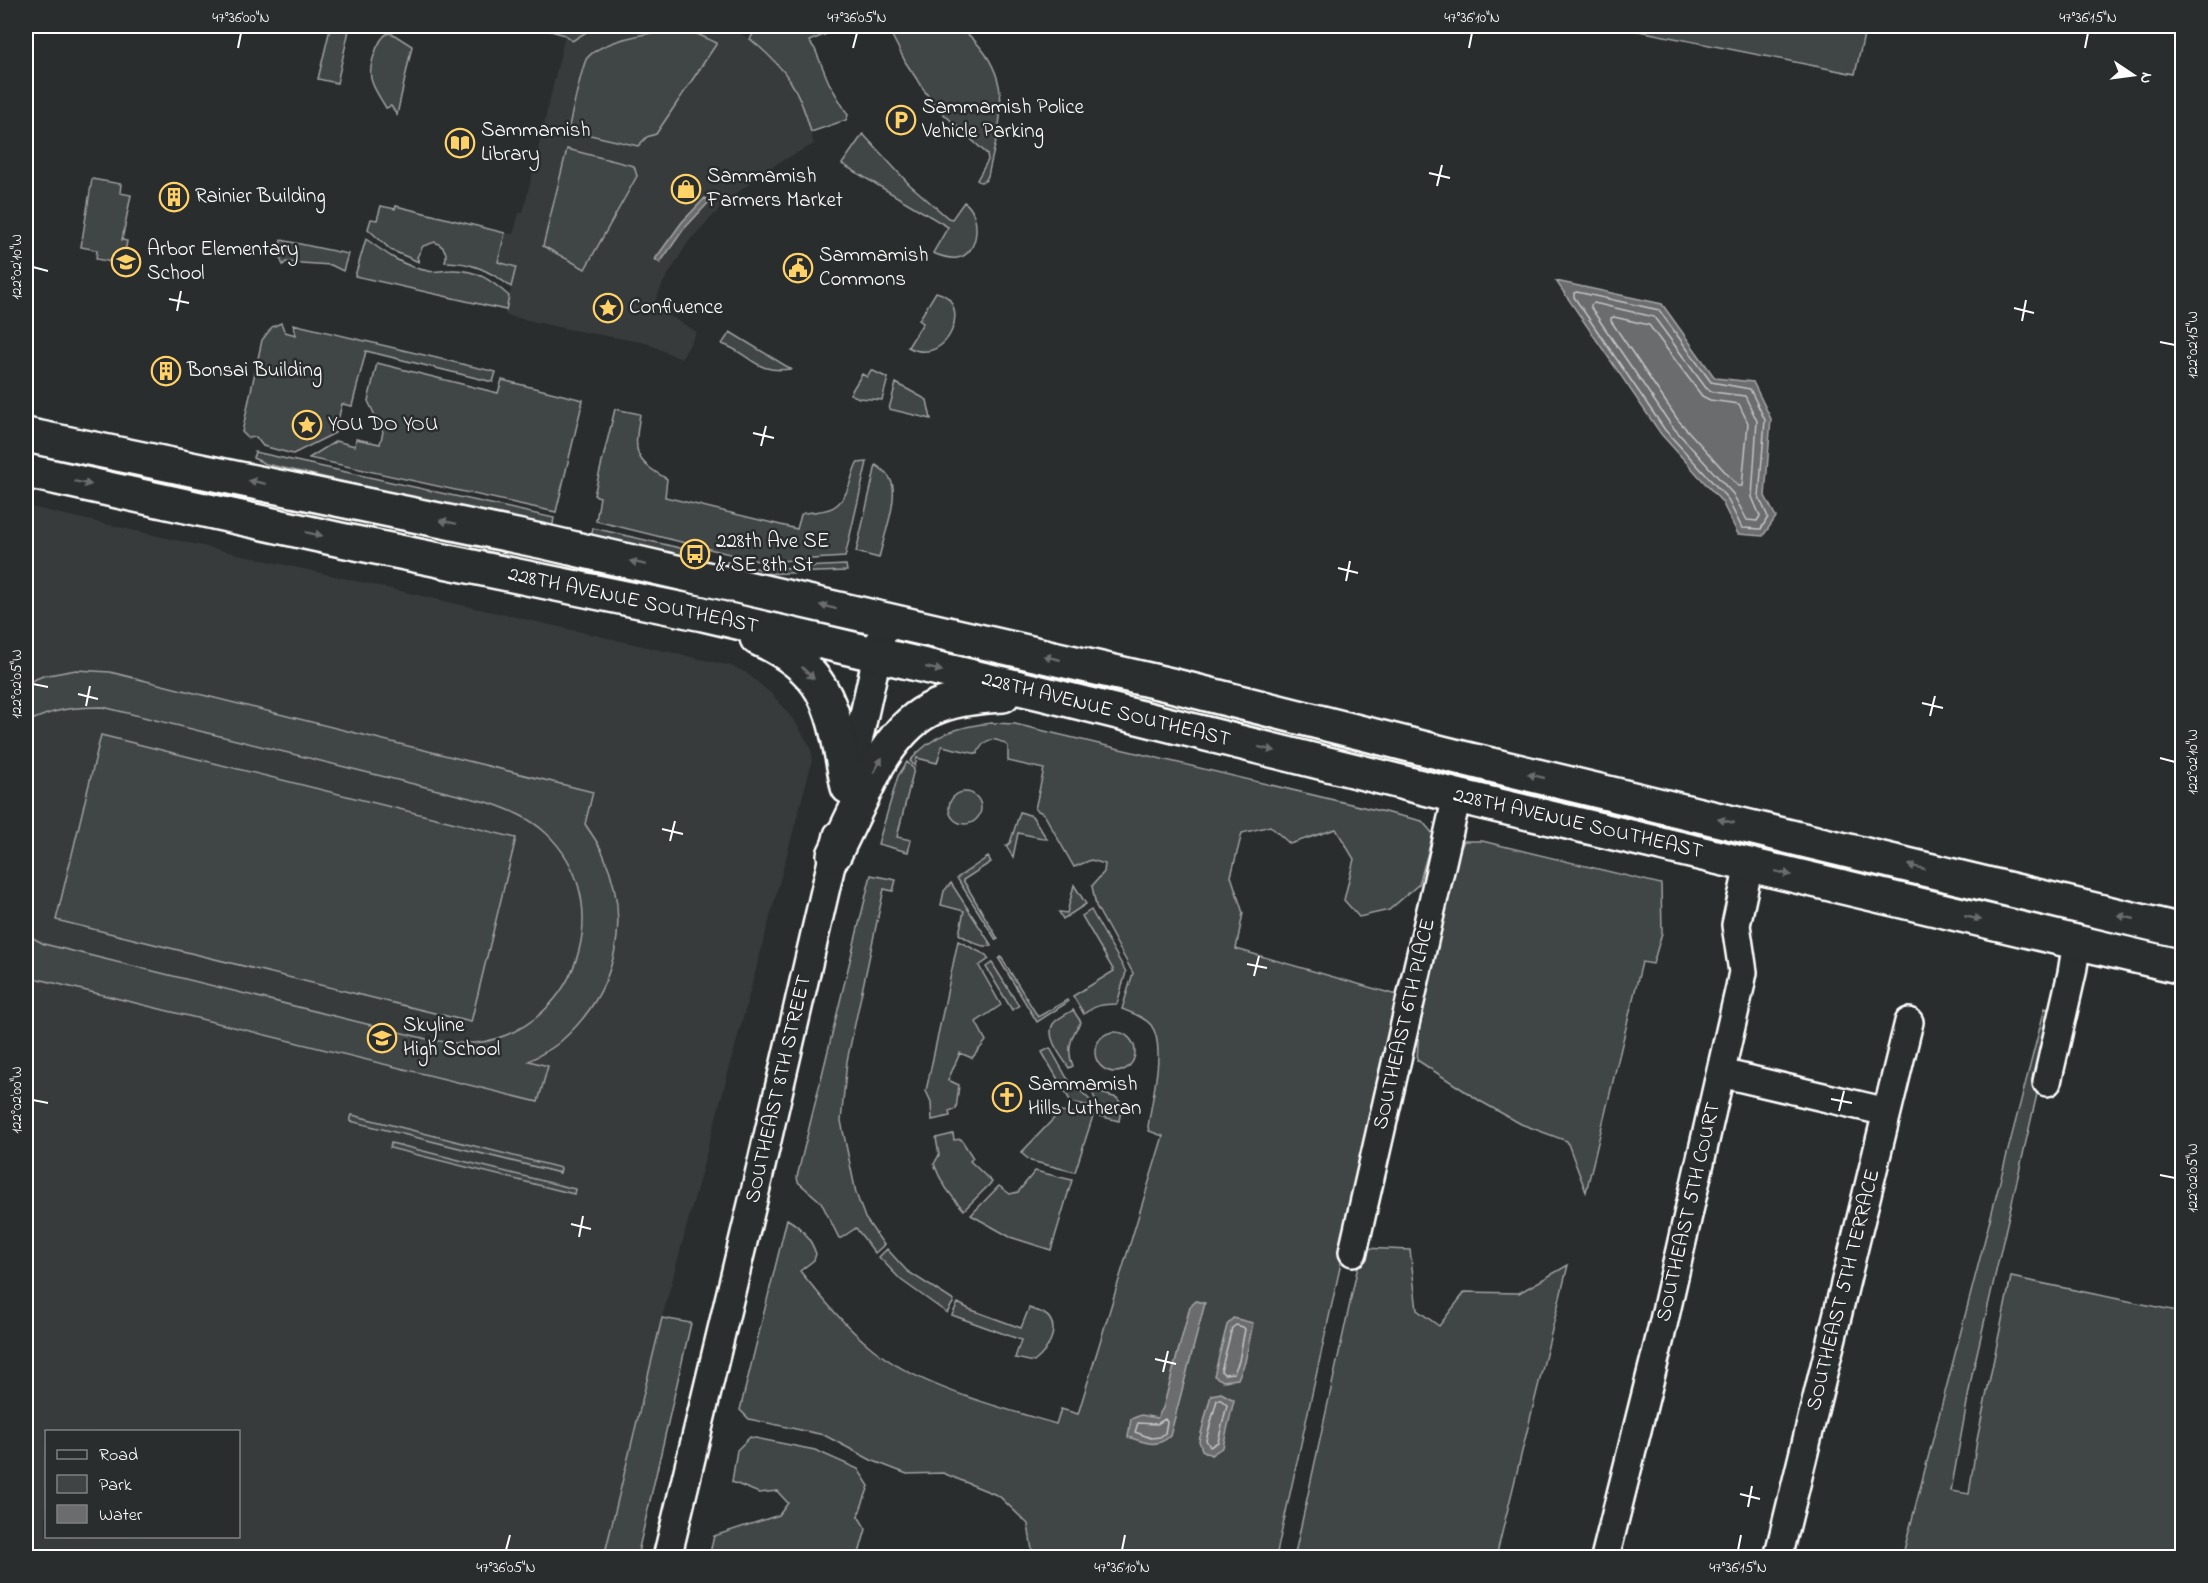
<svg xmlns="http://www.w3.org/2000/svg" width="2208" height="1583" font-family="'Indie Flower',sans-serif">
<style>
.built{fill:#373a3b;fill-rule:evenodd}
.green{fill:#414445;stroke:#a0a2a2;stroke-width:1.5}
.water{fill:#6a6c6d;stroke:#a6a7a7;stroke-width:1.5}
.lines{fill:none;stroke-linecap:round;stroke-linejoin:round}
.shore{stroke:#c3c4c5;stroke-width:1.5}
.minor-casing{stroke:#fff;stroke-width:32}
.major-casing{stroke:#fff;stroke-width:38}
.minor{stroke:#2a2d2e;stroke-width:27}
.major{stroke:#2a2d2e;stroke-width:33}
.oneway{fill:#6a6c6d}
.ticks{fill:none;stroke:#fff;stroke-width:2}
.labels{text-anchor:middle;dominant-baseline:central;stroke-width:5;stroke-linejoin:round;paint-order:stroke}
.poi-label{font-size:21px;fill:#fff;stroke:#2a2d2e;text-anchor:start}
.street-label{font-size:21px;fill:#fff;stroke:#2a2d2e}
.neatline{fill:none;stroke:#fff;stroke-width:2}
.ticks-label{font-size:15px;text-anchor:middle;fill:#fff}
</style>
<rect width="100%" height="100%" fill="#2a2d2e"/>
<filter id="ink" filterUnits="userSpaceOnUse"><feTurbulence type="fractalNoise" baseFrequency=".0167" numOctaves="2"/><feDisplacementMap in="SourceGraphic" scale="12" xChannelSelector="R" yChannelSelector="G"/><feConvolveMatrix kernelMatrix="1 2 1 2 8 2 1 2 1" color-interpolation-filters="sRGB"/></filter>
<g filter="url(#ink)">
<path class="built" d="M 596,26 L 727,26 L 750,39 L 769,54 L 786,72 L 805,111 L 814,144 L 778,163 L 729,199 L 689,241 L 663,283 L 653,306 L 697,332 L 681,359 L 646,343 L 567,329 L 505,315 L 516,267 L 498,262 L 505,233 L 513,234 L 519,213 L 523,213 L 565,35 L 576,37 ZM 670,30 L 695,33 L 717,43 L 656,134 L 641,143 L 629,38 ZM 633,166 L 637,176 L 549,248 L 544,246 ZM 710,201 L 683,230 L 660,262 L 671,235 L 682,222 L 695,208 Z
M 26,506 L 731,666 L 745,672 L 773,695 L 796,723 L 810,746 L 813,758 L 662,1318 L 604,1557 L 26,1558 ZM 46,1432 L 238,1432 L 238,1536 L 46,1536 Z"/>
<path class="green" d="M 335,26 L 350,26 L 337,83 L 318,79 L 330,29 Z
M 534,26 L 596,26 L 572,41 L 565,35 Z
M 758,26 L 829,26 L 831,32 L 809,41 L 815,49 L 829,83 L 848,115 L 846,120 L 811,132 C 799,88 786,68 750,39 Z
M 887,26 C 902,25 939,22 952,26 C 964,29 974,39 981,48 C 1014,89 998,129 988,176 L 985,181 L 980,182 L 977,180 L 988,160 L 987,154 L 934,105 L 906,63 Z
M 1614,26 L 1866,26 L 1855,74 Z
M 670,30 L 695,33 L 717,43 L 656,134 L 647,137 L 638,146 L 568,130 C 571,119 582,64 587,58 C 602,40 648,33 670,30 Z
M 388,33 L 393,34 L 412,46 L 397,115 L 391,106 L 386,108 C 381,99 375,91 372,82 C 367,70 377,39 388,33 Z
M 863,134 L 909,184 L 948,218 L 952,219 L 964,202 C 982,213 980,255 957,258 C 948,259 940,256 933,253 L 948,227 L 842,164 Z
M 567,149 L 634,166 L 637,176 L 585,269 L 543,246 Z
M 92,179 L 121,184 L 120,193 L 131,195 L 122,240 L 127,241 L 123,264 L 96,259 L 97,250 L 81,247 Z
M 381,206 L 395,209 L 396,206 L 505,233 L 498,262 L 516,267 L 511,287 C 490,271 472,262 445,262 C 448,253 444,246 435,242 L 423,246 L 417,257 L 419,262 L 391,250 L 368,229 L 371,219 L 377,220 Z
M 366,239 C 385,253 404,267 428,271 C 435,273 444,270 451,270 C 476,269 491,280 509,296 L 506,310 L 355,276 Z
M 281,240 L 348,254 L 343,271 L 331,265 L 286,262 L 283,265 L 279,256 Z
M 936,292 C 974,300 949,369 908,347 L 923,323 L 919,320 Z
M 281,323 L 285,332 L 296,335 L 293,324 L 496,372 L 493,382 L 366,351 L 352,406 L 342,404 L 335,433 L 293,454 L 263,446 L 256,437 L 248,438 L 242,432 L 262,340 L 272,327 Z
M 730,332 L 791,369 C 754,374 752,354 722,344 Z
M 377,363 L 498,393 L 502,380 L 583,400 L 556,512 L 309,458 L 336,441 L 355,446 L 356,439 L 380,444 L 383,432 L 368,401 Z
M 871,370 L 888,378 L 882,400 L 859,398 L 850,394 L 862,374 L 867,377 Z
M 896,383 L 927,400 L 931,419 L 889,409 Z
M 615,409 L 640,414 C 634,452 632,459 667,479 L 665,497 L 797,529 L 801,515 L 804,513 C 827,511 840,511 849,486 C 852,478 853,471 857,463 L 867,462 L 845,557 L 762,562 L 596,521 L 600,497 L 594,495 Z
M 255,452 L 554,518 L 552,529 L 266,464 L 253,458 Z
M 876,465 C 883,470 889,474 892,483 C 898,500 883,539 879,558 L 856,552 Z
M 593,528 L 689,550 L 686,560 L 591,538 Z
M 727,562 L 760,569 L 846,565 L 847,571 L 757,574 L 726,567 Z
M 76,670 L 110,672 L 593,792 L 585,824 C 592,835 600,845 604,856 C 633,924 615,994 560,1042 C 551,1050 539,1055 529,1061 L 548,1066 L 538,1102 L 34,978 L 26,974 L 26,934 L 44,944 L 431,1040 C 453,1043 473,1046 495,1039 C 583,1013 614,897 546,833 C 530,818 510,810 490,803 L 103,707 C 73,707 53,709 26,723 L 26,683 L 43,676 Z
M 992,723 L 1015,724 L 1422,821 L 1433,834 L 1419,884 L 1389,910 L 1359,917 L 1344,900 L 1354,859 L 1336,829 L 1290,844 L 1270,826 L 1242,833 L 1231,876 L 1243,913 L 1236,949 L 1400,996 L 1276,1557 L 1033,1557 L 1028,1524 L 999,1496 L 943,1473 L 907,1474 L 871,1460 L 824,1435 L 749,1419 L 740,1410 L 787,1219 C 801,1227 811,1239 816,1254 L 814,1260 L 800,1271 C 823,1299 845,1327 873,1349 C 919,1387 999,1407 1056,1424 L 1061,1409 L 1078,1414 L 1163,1136 L 1149,1131 L 1148,1127 C 1151,1102 1167,1046 1151,1025 C 1144,1017 1132,1013 1122,1009 L 1133,973 L 1096,906 L 1092,886 L 1104,872 L 1105,864 L 1091,860 L 1074,867 L 1044,814 L 1035,809 L 1044,769 L 1008,761 L 1008,746 C 994,736 985,737 977,754 L 942,746 L 937,763 L 917,758 L 915,766 L 910,761 C 931,735 959,726 992,723 Z
M 101,735 L 516,838 L 471,1022 L 56,920 Z
M 907,762 L 914,769 L 897,837 L 911,840 L 908,852 L 878,844 L 898,776 Z
M949 808a16 16 0 1 1 32 0a16 16 0 1 1-32 0Z
M 1020,812 L 1032,816 L 1047,839 L 1018,833 L 1013,857 L 1006,846 L 1010,843 Z
M 1464,841 L 1482,841 L 1661,884 L 1662,933 L 1653,964 L 1642,962 L 1586,1192 L 1567,1141 L 1521,1124 L 1480,1101 L 1417,1060 L 1419,1026 L 1444,887 Z
M 988,857 L 991,862 L 963,880 L 998,939 L 996,940 L 957,878 Z
M 871,875 L 896,880 L 893,891 L 884,889 L 847,1061 L 841,1121 L 856,1193 L 865,1218 L 884,1245 L 875,1253 L 856,1228 L 841,1238 L 839,1238 L 821,1202 L 798,1182 L 797,1177 Z
M 951,883 L 990,943 L 991,946 C 980,948 969,940 959,934 L 964,911 L 941,905 L 944,891 Z
M 1074,885 L 1086,904 L 1063,919 L 1059,912 L 1067,913 Z
M 1091,910 L 1126,972 L 1117,1004 C 1103,1004 1095,1005 1084,1014 L 1073,996 L 1114,971 L 1082,916 Z
M 958,941 L 986,955 L 989,959 L 979,966 L 1001,1005 L 976,1022 L 986,1041 L 972,1058 L 960,1053 L 948,1080 L 959,1085 L 956,1109 L 949,1111 L 950,1116 L 932,1120 L 931,1102 L 926,1091 Z
M 1001,957 L 1038,1017 L 1067,1000 L 1068,1002 L 1037,1022 L 999,959 Z
M 992,963 L 1019,1006 L 1012,1010 L 986,967 Z
M 2045,1008 L 2053,1011 L 2040,1081 L 1972,1375 L 1951,1491 L 1969,1494 L 1977,1440 L 2011,1277 L 2182,1312 L 2182,1557 L 1902,1558 Z
M 1073,1010 L 1081,1022 C 1071,1035 1066,1050 1073,1066 L 1069,1068 C 1062,1057 1045,1037 1053,1024 C 1057,1018 1068,1014 1073,1010 Z
M1095 1052a20 20 0 1 1 40 0a20 20 0 1 1-40 0Z
M 1050,1048 L 1067,1078 L 1090,1100 L 1091,1106 L 1071,1102 L 1042,1052 Z
M 1094,1091 L 1117,1098 L 1122,1105 L 1119,1121 L 1099,1116 L 1099,1108 L 1093,1094 Z
M 1060,1112 L 1093,1116 L 1075,1172 L 1031,1161 L 1021,1153 Z
M 352,1115 L 561,1168 L 560,1173 L 350,1121 Z
M 953,1134 L 954,1140 L 961,1139 L 973,1158 L 970,1161 L 992,1182 L 964,1210 C 950,1196 941,1183 934,1164 L 939,1155 L 936,1138 Z
M 391,1143 L 575,1189 L 574,1194 L 390,1148 Z
M 1035,1171 L 1072,1180 L 1051,1250 L 1010,1237 L 971,1215 L 999,1186 L 1010,1194 L 1018,1192 Z
M 1362,1248 L 1410,1250 L 1417,1310 L 1439,1326 L 1465,1292 L 1519,1293 L 1568,1265 L 1496,1557 L 1294,1558 Z
M 887,1249 L 907,1271 L 954,1301 L 947,1313 L 901,1280 L 879,1257 Z
M 958,1303 L 969,1309 L 1021,1328 L 1029,1308 C 1033,1310 1039,1311 1043,1313 C 1064,1325 1047,1352 1034,1362 L 1015,1358 L 1021,1340 L 952,1315 Z
M 662,1318 L 691,1323 L 637,1557 L 604,1557 Z
M 750,1437 L 815,1450 L 858,1469 L 869,1486 L 858,1516 L 866,1529 L 858,1557 L 709,1557 L 714,1536 L 779,1515 L 788,1503 L 777,1491 L 759,1493 L 732,1482 L 737,1450 Z"/>
<path class="water" d="M 705,198 L 710,201 L 683,230 L 660,263 L 655,259 L 682,222 Z
M 1556,281 L 1662,304 L 1715,378 L 1753,382 L 1771,419 L 1765,496 L 1776,517 L 1763,536 L 1738,534 L 1722,502 L 1661,434 Z
M 1196,1301 L 1205,1303 L 1170,1436 C 1156,1449 1145,1442 1128,1437 L 1131,1419 L 1141,1415 L 1157,1418 L 1163,1408 L 1190,1307 Z
M 1233,1318 L 1253,1323 L 1245,1362 L 1238,1379 L 1223,1381 L 1214,1376 L 1227,1325 Z
M 1221,1393 L 1234,1400 L 1223,1447 L 1211,1455 L 1202,1450 L 1199,1441 L 1211,1395 Z"/>
<g class="lines">
<path class="shore" d="M 1577,292 L 1659,310 L 1711,382 L 1750,389 L 1765,420 L 1759,497 L 1768,517 L 1761,529 L 1742,528 L 1727,498 L 1665,430 L 1574,297 L 1574,293 Z
M 1594,303 L 1654,317 L 1706,388 L 1713,392 L 1745,396 L 1757,421 L 1752,497 L 1760,516 L 1757,521 L 1747,520 L 1733,494 L 1671,425 L 1591,308 L 1591,305 Z
M 1614,317 L 1649,325 L 1702,396 L 1710,400 L 1739,404 L 1748,423 L 1742,486 L 1738,486 L 1678,420 L 1611,321 L 1611,318 Z
M 1236,1325 L 1243,1327 L 1245,1329 L 1239,1361 L 1234,1373 L 1224,1374 L 1221,1371 L 1232,1328 Z
M 1217,1400 L 1221,1400 L 1227,1405 L 1218,1442 L 1210,1447 L 1206,1440 Z
M 1165,1419 L 1167,1422 L 1165,1433 L 1160,1437 L 1151,1438 L 1135,1432 L 1138,1423 L 1157,1424 Z"/>
<g class="minor-casing">
<path id="minor" d="M 849,782 L 885,620
M 1721,1073 L 1887,1112
M 2047,1082 L 2072,973 L 2077,942
M 1353,1252 L 1457,796
M 667,1558 L 755,1192 L 838,835
M 1605,1558 L 1660,1338 L 1740,987 L 1743,972 L 1736,925 L 1749,865
M 1778,1558 L 1909,1022"/>
</g>
<g class="major-casing">
<path id="major" d="M 26,435 L 545,542 L 1171,685 L 1462,758 L 2182,931
M 26,471 L 341,540 L 703,614 L 1041,693 L 1457,796 L 2182,967
M 757,638 C 834,672 833,714 848,787
M 834,855 L 878,764 C 913,707 940,699 1003,695"/>
</g>
<use href="#minor" class="minor"/>
<use href="#major" class="major"/>
</g>
<defs><path id="oneway-solid" d="M-6-.8H1V-3.2L6.5 0L1 3.2V.8H-6Z" transform="scale(1.5)"/></defs>
<g class="oneway">
<use href="#oneway-solid" transform="translate(257 482) rotate(-168)"/>
<use href="#oneway-solid" transform="translate(83 483) rotate(12)"/>
<use href="#oneway-solid" transform="translate(448 522) rotate(-168)"/>
<use href="#oneway-solid" transform="translate(314 534) rotate(12)"/>
<use href="#oneway-solid" transform="translate(638 563) rotate(-167)"/>
<use href="#oneway-solid" transform="translate(828 607) rotate(-167)"/>
<use href="#oneway-solid" transform="translate(1052 658) rotate(-167)"/>
<use href="#oneway-solid" transform="translate(934 669) rotate(13)"/>
<use href="#oneway-solid" transform="translate(808 673) rotate(44)"/>
<use href="#oneway-solid" transform="translate(1267 749) rotate(14)"/>
<use href="#oneway-solid" transform="translate(878 765) rotate(-61)"/>
<use href="#oneway-solid" transform="translate(1536 776) rotate(-167)"/>
<use href="#oneway-solid" transform="translate(1726 821) rotate(-167)"/>
<use href="#oneway-solid" transform="translate(1916 867) rotate(-167)"/>
<use href="#oneway-solid" transform="translate(1783 873) rotate(13)"/>
<use href="#oneway-solid" transform="translate(2126 917) rotate(-167)"/>
<use href="#oneway-solid" transform="translate(1973 918) rotate(13)"/>
</g>
</g>
<path class="ticks" d="M 238,48 L 241,33M 853,48 L 857,33M 1469,48 L 1472,33M 2085,48 L 2088,33M 1429,173 L 1450,178M 1437,186 L 1442,165M 33,267 L 48,271M 169,299 L 189,303M 2014,308 L 2034,313M 177,311 L 181,291M 2022,321 L 2026,300M 2160,342 L 2175,345M 753,433 L 774,438M 761,446 L 766,426M 1338,568 L 1358,573M 1346,581 L 1350,561M 33,684 L 48,687M 78,694 L 98,699M 1922,703 L 1943,708M 86,706 L 90,686M 1930,716 L 1935,696M 2160,758 L 2175,762M 662,829 L 683,834M 670,841 L 675,821M 1247,964 L 1267,968M 1254,976 L 1259,956M 1831,1099 L 1852,1103M 33,1100 L 48,1103M 1839,1111 L 1844,1091M 2160,1175 L 2175,1178M 571,1224 L 591,1229M 579,1237 L 583,1216M 1155,1359 L 1176,1364M 1163,1372 L 1168,1351M 1740,1494 L 1760,1499M 1748,1507 L 1752,1486M 506,1550 L 510,1535M 1122,1550 L 1125,1535M 1738,1550 L 1741,1535"/>
<defs>
<g id="parking-ring" transform="scale(1.5)"><circle r="9.5" fill="#2a2d2e" stroke="#ffd166" stroke-width="1.5"/><path d="M-3.5-5.5H1a3.5 3.5 0 0 1 0 7H-1V5.5H-3.5ZM-1-3.4V-.6H.8a1.4 1.4 0 0 0 0-2.8Z" fill="#ffd166"/></g>
<g id="library-ring" transform="scale(1.5)"><circle r="9.5" fill="#2a2d2e" stroke="#ffd166" stroke-width="1.5"/><path d="M-6-4Q-3-5.5-.7-3.5V5Q-3 3-6 4ZM6-4Q3-5.5 .7-3.5V5Q3 3 6 4Z" fill="#ffd166"/></g>
<g id="shop-ring" transform="scale(1.5)"><circle r="9.5" fill="#2a2d2e" stroke="#ffd166" stroke-width="1.5"/><path d="M-5-2.5h2.3a2.7 3.5 0 0 1 5.4 0H5L5.5 6h-11ZM-1.5-2.5h3a1.5 2.3 0 0 0-3 0Z" fill="#ffd166"/></g>
<g id="building-ring" transform="scale(1.5)"><circle r="9.5" fill="#2a2d2e" stroke="#ffd166" stroke-width="1.5"/><path d="M-4-6H4V6H1V3H-1V6H-4ZM-2.5-4.3h1.7v1.8h-1.7ZM.8-4.3h1.7v1.8H.8ZM-2.5-1h1.7V.8h-1.7ZM.8-1h1.7V.8H.8Z" fill="#ffd166"/></g>
<g id="school-ring" transform="scale(1.5)"><circle r="9.5" fill="#2a2d2e" stroke="#ffd166" stroke-width="1.5"/><path d="M0-5L7-2L0 1L-7-2ZM-4 1L0 2.5L4 1V4Q0 6-4 4Z" fill="#ffd166"/></g>
<g id="civic-ring" transform="scale(1.5)"><circle r="9.5" fill="#2a2d2e" stroke="#ffd166" stroke-width="1.5"/><path d="M-.6-6.5H3V-4.5H.6V-3L4-1V1h2V6H-6V1h2V-1L-.6-3ZM-1.2 2.5V6h2.4V2.5Z" fill="#ffd166"/></g>
<g id="sight-ring" transform="scale(1.5)"><circle r="9.5" fill="#2a2d2e" stroke="#ffd166" stroke-width="1.5"/><path d="M0-6L1.8-2.2L6-1.7L2.9 1.2L3.7 5.4L0 3.3L-3.7 5.4L-2.9 1.2L-6-1.7L-1.8-2.2Z" fill="#ffd166"/></g>
<g id="bus-ring" transform="scale(1.5)"><circle r="9.5" fill="#2a2d2e" stroke="#ffd166" stroke-width="1.5"/><path d="M-5-6H5V4H4V6H2V4H-2V6H-4V4H-5ZM-3.5-4V0h7V-4ZM-3.5 1.2v1.5H-2V1.2ZM2 1.2v1.5H3.5V1.2Z" fill="#ffd166"/></g>
<g id="church-ring" transform="scale(1.5)"><circle r="9.5" fill="#2a2d2e" stroke="#ffd166" stroke-width="1.5"/><path d="M-1.2-6h2.4v3.5h3.3v2.4h-3.3V6h-2.4V-.1h-3.3v-2.4h3.3Z" fill="#ffd166"/></g>
</defs>
<g fill-rule="evenodd">
<use href="#parking-ring" x="901" y="120"/>
<use href="#library-ring" x="460" y="143"/>
<use href="#shop-ring" x="686" y="189"/>
<use href="#building-ring" x="174" y="197"/>
<use href="#school-ring" x="126" y="262"/>
<use href="#civic-ring" x="798" y="268"/>
<use href="#sight-ring" x="608" y="308"/>
<use href="#building-ring" x="166" y="371"/>
<use href="#sight-ring" x="307" y="425"/>
<use href="#bus-ring" x="695" y="554"/>
<use href="#school-ring" x="382" y="1038"/>
<use href="#church-ring" x="1007" y="1097"/>
</g>
<g class="labels">
<g class="poi-label">
<text x="922" y="108">Sammamish Police<tspan x="922" dy="24">Vehicle Parking</tspan></text>
<text x="481" y="131">Sammamish<tspan x="481" dy="24">Library</tspan></text>
<text x="707" y="177">Sammamish<tspan x="707" dy="24">Farmers Market</tspan></text>
<text x="195" y="197">Rainier Building</text>
<text x="147" y="250">Arbor Elementary<tspan x="147" dy="24">School</tspan></text>
<text x="819" y="256">Sammamish<tspan x="819" dy="24">Commons</tspan></text>
<text x="629" y="308">Confluence</text>
<text x="187" y="371">Bonsai Building</text>
<text x="328" y="425">YOU DO YOU</text>
<text x="716" y="542">228th Ave SE<tspan x="716" dy="24">&amp; SE 8th St</tspan></text>
<text x="403" y="1026">Skyline<tspan x="403" dy="24">High School</tspan></text>
<text x="1028" y="1085">Sammamish<tspan x="1028" dy="24">Hills Lutheran</tspan></text>
</g>
<g class="street-label">
<text transform="translate(633 601) rotate(12)">228TH AVENUE SOUTHEAST</text>
<text transform="translate(1106 710) rotate(14)">228TH AVENUE SOUTHEAST</text>
<text transform="translate(1578 824) rotate(13)">228TH AVENUE SOUTHEAST</text>
<text transform="translate(1405 1024) rotate(-77)">SOUTHEAST 6TH PLACE</text>
<text transform="translate(779 1089) rotate(-77)">SOUTHEAST 8TH STREET</text>
<text transform="translate(1689 1212) rotate(-77)">SOUTHEAST 5TH COURT</text>
<text transform="translate(1844 1290) rotate(-76)">SOUTHEAST 5TH TERRACE</text>
</g>
</g>
<rect width="2208" height="1583" fill="none" stroke="#2a2d2e" stroke-width="66"/>
<rect x="45" y="1430" width="195" height="108" fill="#2a2d2e" stroke="#7f8182" stroke-width="1.5"/>
<rect x="57" y="1450" width="30" height="9" fill="#2a2d2e" stroke="#7f8182" stroke-width="1.5"/>
<text x="99" y="1460" font-size="18" fill="#ffffff">Road</text>
<rect x="57" y="1475" width="30" height="18" fill="#414445" stroke="#7f8182" stroke-width="1.5"/>
<text x="99" y="1490" font-size="18" fill="#ffffff">Park</text>
<rect x="57" y="1505" width="30" height="18" fill="#6a6c6d" stroke="#7f8182" stroke-width="1.5"/>
<text x="99" y="1520" font-size="18" fill="#ffffff">Water</text>
<g transform="translate(2133 75) rotate(103)" stroke="#2a2d2e" stroke-width="4.5" paint-order="stroke">
<path d="M0-4.5L10 22L0 15L-10 22Z" fill="#ffffff"/>
<text y="-9" font-size="16" font-weight="bold" text-anchor="middle" fill="#ffffff">N</text>
</g>
<rect x="33" y="33" width="2142" height="1517" class="neatline"/>
<g class="ticks-label">
<text x="241" y="22">47°36'00"N</text>
<text x="857" y="22">47°36'05"N</text>
<text x="1472" y="22">47°36'10"N</text>
<text x="2088" y="22">47°36'15"N</text>
<text transform="translate(16 267) rotate(-90)" y="5">122°02'10"W</text>
<text transform="translate(2192 345) rotate(-90)" y="5">122°02'15"W</text>
<text transform="translate(16 684) rotate(-90)" y="5">122°02'05"W</text>
<text transform="translate(2192 762) rotate(-90)" y="5">122°02'10"W</text>
<text transform="translate(16 1100) rotate(-90)" y="5">122°02'00"W</text>
<text transform="translate(2192 1178) rotate(-90)" y="5">122°02'05"W</text>
<text x="506" y="1572">47°36'05"N</text>
<text x="1122" y="1572">47°36'10"N</text>
<text x="1738" y="1572">47°36'15"N</text>
</g>
</svg>
